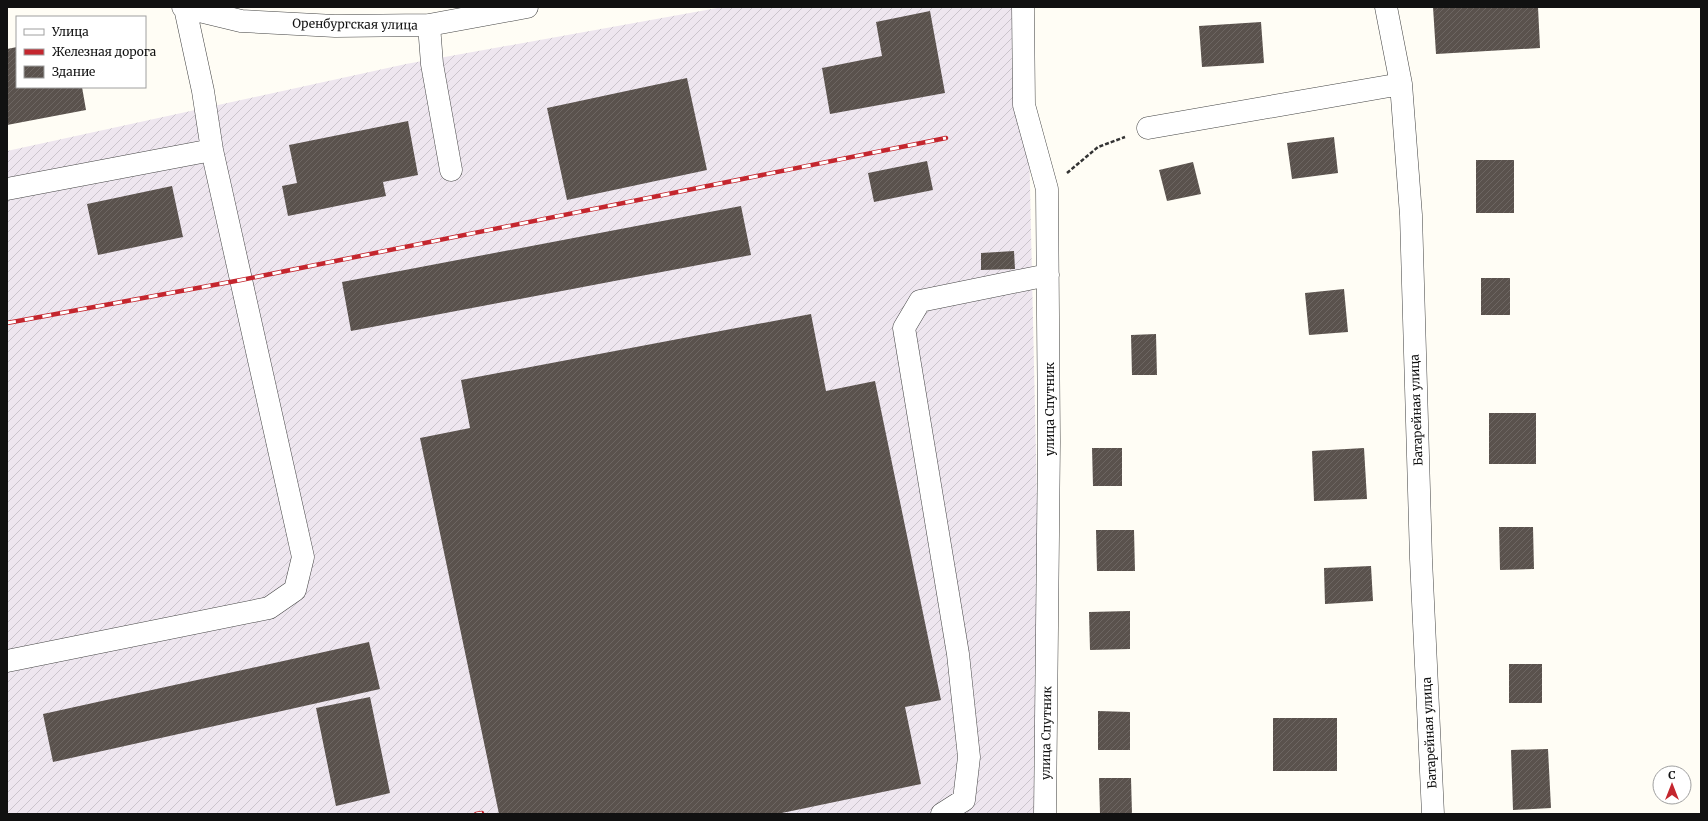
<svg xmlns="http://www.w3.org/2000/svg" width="1708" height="821" font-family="Merriweather,serif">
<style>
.industrial{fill:url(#industrial-furrows)}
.building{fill:url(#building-hatch)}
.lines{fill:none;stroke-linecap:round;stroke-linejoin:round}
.minor-casing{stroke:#444;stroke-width:23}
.path{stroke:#333;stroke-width:2.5;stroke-dasharray:4 2;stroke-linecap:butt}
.minor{stroke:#fff;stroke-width:22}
.rail-casing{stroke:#c4262e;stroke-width:4.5}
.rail{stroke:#fff;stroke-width:3;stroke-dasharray:9;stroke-linecap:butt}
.labels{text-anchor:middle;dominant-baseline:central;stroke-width:4;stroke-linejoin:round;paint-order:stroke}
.street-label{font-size:12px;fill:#111;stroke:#fff}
</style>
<defs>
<pattern id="industrial-furrows" width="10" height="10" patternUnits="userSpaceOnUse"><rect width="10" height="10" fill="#eee6ef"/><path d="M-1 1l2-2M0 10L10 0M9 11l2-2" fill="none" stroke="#cbc4cc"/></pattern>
<pattern id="building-hatch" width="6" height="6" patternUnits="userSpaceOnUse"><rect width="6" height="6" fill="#5a524d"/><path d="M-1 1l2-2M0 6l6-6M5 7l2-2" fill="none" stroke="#6d6662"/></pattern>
</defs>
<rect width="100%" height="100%" fill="#fffdf5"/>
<path class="industrial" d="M 723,7 L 1026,7 L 1044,814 L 7,814 L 7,151 L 406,64 Z"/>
<path class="building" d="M 1433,7 L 1538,7 L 1540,48 L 1436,54 Z
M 930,11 L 945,93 L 830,114 L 822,68 L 882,56 L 876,22 Z
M 1261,22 L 1264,63 L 1202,67 L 1199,26 Z
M 17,47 L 17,87 L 82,87 L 86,110 L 7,125 L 7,49 Z
M 687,78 L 707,170 L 567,200 L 547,108 Z
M 408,121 L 418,175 L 383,182 L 386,196 L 288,216 L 282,186 L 297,183 L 289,145 Z
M 1334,137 L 1338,173 L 1292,179 L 1287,143 Z
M 1476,160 L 1514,160 L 1514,213 L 1476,213 Z
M 927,161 L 933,190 L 874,202 L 868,173 Z
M 1193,162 L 1201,194 L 1167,201 L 1159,170 Z
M 172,186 L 183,237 L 98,255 L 87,204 Z
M 741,206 L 751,255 L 351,331 L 342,282 Z
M 1014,251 L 1015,269 L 981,270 L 981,253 Z
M 1481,278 L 1510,278 L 1510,315 L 1481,315 Z
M 1344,289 L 1348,332 L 1309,335 L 1305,293 Z
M 811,314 L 826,391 L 875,381 L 941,700 L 905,707 L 921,784 L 777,814 L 499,814 L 420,438 L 470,428 L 461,380 Z
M 1156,334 L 1157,375 L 1132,375 L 1131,335 Z
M 1489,413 L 1536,413 L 1536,464 L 1489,464 Z
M 1092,448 L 1122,448 L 1122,486 L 1093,486 Z
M 1364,448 L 1367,499 L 1314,501 L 1312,451 Z
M 1499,527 L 1533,527 L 1534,569 L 1500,570 Z
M 1096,530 L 1134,530 L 1135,571 L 1097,571 Z
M 1371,566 L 1373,601 L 1325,604 L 1324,568 Z
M 1130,611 L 1130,649 L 1090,650 L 1089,612 Z
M 369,642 L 380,689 L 53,762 L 43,714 Z
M 1509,664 L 1542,664 L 1542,703 L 1509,703 Z
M 370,697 L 390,793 L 336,806 L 316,708 Z
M 1098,711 L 1130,712 L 1130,750 L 1098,750 Z
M 1273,718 L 1337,718 L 1337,771 L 1273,771 Z
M 1548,749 L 1551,808 L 1513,810 L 1511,750 Z
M 1099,778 L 1131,778 L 1132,814 L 1100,814 Z"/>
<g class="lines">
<g class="minor-casing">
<path id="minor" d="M 183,7 L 241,21 L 335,26 L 429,25 L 527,7
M 1023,7 L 1024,105 L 1047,189 L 1049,442 L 1045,814
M 1386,7 L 1401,84 L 1411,215 L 1421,559 L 1433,814
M 429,25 L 432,64 L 451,170
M 1148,128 L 1401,84
M 7,189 L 212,150
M 7,661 L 269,608 L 295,590 L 303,557 L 212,150 L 203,91 L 185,8
M 942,814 L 964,800 L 969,757 L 958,654 L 904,328 L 920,301 L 1048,275"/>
</g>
<path class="path" d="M 1067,173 L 1098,147 L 1125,137"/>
<use href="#minor" class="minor"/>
<g class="rail-casing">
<path id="rail" d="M 7,323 L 241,280 L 946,138
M 476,814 L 482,813"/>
</g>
<use href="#rail" class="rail"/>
</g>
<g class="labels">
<g class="street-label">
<text transform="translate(355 24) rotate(1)">Оренбургская улица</text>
<text transform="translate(1049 409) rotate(-90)">улица Спутник</text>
<text transform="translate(1416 410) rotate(-92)">Батарейная улица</text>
<text transform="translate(1046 733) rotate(-89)">улица Спутник</text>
<text transform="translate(1429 733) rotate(-93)">Батарейная улица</text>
</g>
</g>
<rect width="1708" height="821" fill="none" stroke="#111111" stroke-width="16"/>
<rect x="16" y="16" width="130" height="72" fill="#ffffff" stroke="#a0a0a0"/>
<rect x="24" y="29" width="20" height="6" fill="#ffffff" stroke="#a0a0a0"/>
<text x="52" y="36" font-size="12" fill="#111111">Улица</text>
<rect x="24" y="49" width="20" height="6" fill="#c4262e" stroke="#a0a0a0"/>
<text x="52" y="56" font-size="12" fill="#111111">Железная дорога</text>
<rect x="24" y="66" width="20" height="12" fill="url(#building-hatch)" stroke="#a0a0a0"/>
<text x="52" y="76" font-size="12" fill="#111111">Здание</text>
<g transform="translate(1672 785)"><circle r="19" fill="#ffffff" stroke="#a0a0a0"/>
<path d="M0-3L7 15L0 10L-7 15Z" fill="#c4262e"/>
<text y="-6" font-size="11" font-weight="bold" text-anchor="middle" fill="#111111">С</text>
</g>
</svg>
